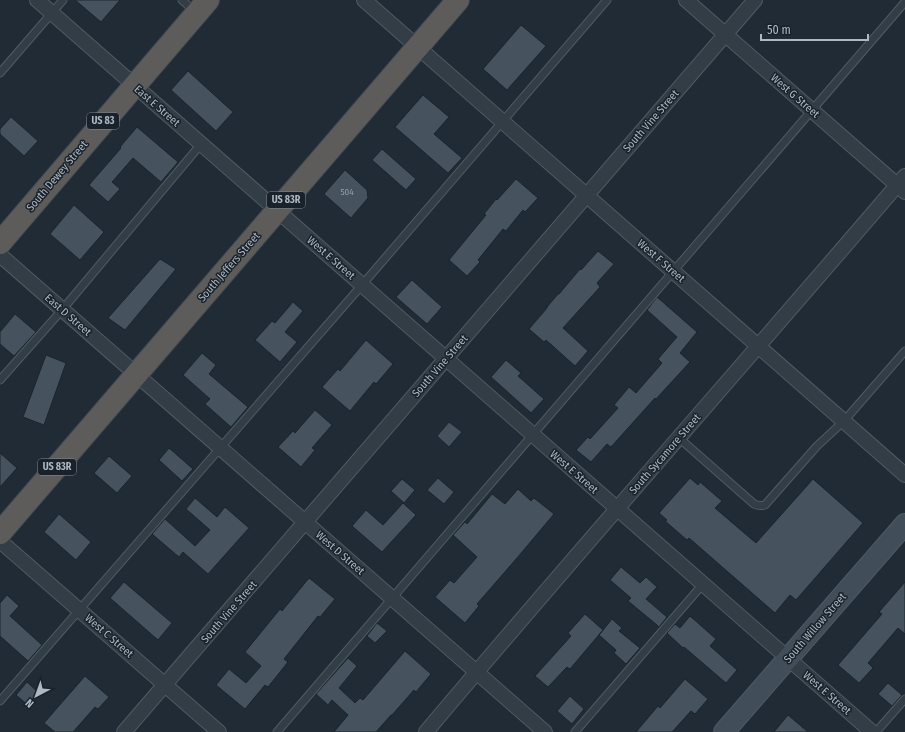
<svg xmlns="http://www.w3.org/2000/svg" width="905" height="732" font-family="'Fira Sans Condensed',sans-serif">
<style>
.building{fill:#46535f;stroke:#1b242c}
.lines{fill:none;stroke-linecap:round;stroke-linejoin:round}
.service-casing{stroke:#505b64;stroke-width:9}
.minor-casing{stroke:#505b64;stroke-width:16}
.secondary-casing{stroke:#505b64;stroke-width:22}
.trunk-casing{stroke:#3e4850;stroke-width:24}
.service{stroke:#333d45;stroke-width:7}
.minor{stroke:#333d45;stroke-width:14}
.secondary{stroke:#414d58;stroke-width:20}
.trunk{stroke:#5e5c5b;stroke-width:22}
.labels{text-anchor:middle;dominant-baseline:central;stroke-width:3;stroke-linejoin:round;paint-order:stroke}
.number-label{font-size:9px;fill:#939faa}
.shield{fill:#19222a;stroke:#818b95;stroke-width:1}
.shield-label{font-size:10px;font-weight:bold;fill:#adb8c3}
.street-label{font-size:11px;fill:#adb8c3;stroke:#19222a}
</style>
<rect width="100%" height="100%" fill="#202b35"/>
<path class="building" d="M 75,0 L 120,0 L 101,22 Z
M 521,25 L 546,46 L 507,90 L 483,69 Z
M 188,71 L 233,112 L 216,131 L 171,90 Z
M 423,95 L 449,117 L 434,134 L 462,158 L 448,173 L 395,127 Z
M 11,117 L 38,141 L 24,156 L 0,134 L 0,129 Z
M 137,127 L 178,162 L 161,182 L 133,158 L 112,182 L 120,189 L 108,202 L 89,185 L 121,148 L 120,147 Z
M 382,149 L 416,179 L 406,190 L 372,160 Z
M 345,170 L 367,190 L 368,198 L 351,218 L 324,194 Z
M 516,179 L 538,198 L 525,212 L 523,210 L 506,231 L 503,229 L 478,260 L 480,262 L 467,276 L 449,260 L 486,215 L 484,214 L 496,199 L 497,200 Z
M 74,205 L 104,232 L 80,260 L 50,234 Z
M 598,251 L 614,264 L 597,283 L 600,287 L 563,328 L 588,351 L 575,366 L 546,340 L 544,342 L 529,329 L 547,308 L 547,307 L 558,294 L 559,294 L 580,269 L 581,270 Z
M 160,259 L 176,269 L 125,330 L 108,318 Z
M 412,280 L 442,307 L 427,324 L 396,297 Z
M 657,297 L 697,332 L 680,353 L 690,362 L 656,399 L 655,398 L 611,447 L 607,444 L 591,462 L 576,450 L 588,437 L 590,439 L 618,408 L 614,405 L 629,387 L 636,393 L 662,363 L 658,359 L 677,337 L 647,310 Z
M 293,302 L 303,311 L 285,332 L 297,342 L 280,362 L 255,340 L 272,321 L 275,323 Z
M 15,314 L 36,332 L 14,356 L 0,344 L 0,332 Z
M 366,340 L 393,364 L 376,384 L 374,382 L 350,411 L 322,387 L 338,369 L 340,371 Z
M 202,353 L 216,365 L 209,374 L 248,407 L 231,427 L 205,404 L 210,399 L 183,375 Z
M 46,355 L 66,363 L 44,425 L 23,417 Z
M 506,360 L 521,373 L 518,376 L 544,399 L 531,413 L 491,377 Z
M 315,410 L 332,425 L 312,448 L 315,450 L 301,467 L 278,447 L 293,431 L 295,433 Z
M 449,422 L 462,432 L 449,447 L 437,436 Z
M 169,448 L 193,469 L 182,481 L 159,460 Z
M 0,453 L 17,468 L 0,487 Z
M 109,456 L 132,476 L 117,493 L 94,473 Z
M 438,478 L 454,492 L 444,504 L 427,490 Z
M 690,478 L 698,485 L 700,482 L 722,501 L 715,508 L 756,543 L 813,479 L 863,523 L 796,600 L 790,595 L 775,613 L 689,538 L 687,540 L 665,521 L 667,520 L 659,513 Z
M 402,479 L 415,490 L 404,503 L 391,491 Z
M 518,489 L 531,501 L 534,498 L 554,514 L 517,558 L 477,604 L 479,606 L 465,623 L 435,597 L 450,580 L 454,583 L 477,557 L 453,535 L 465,522 L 467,524 L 492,494 L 505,504 Z
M 195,498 L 217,517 L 225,507 L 249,528 L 208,574 L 183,552 L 179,557 L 152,534 L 165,519 L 195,546 L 210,530 L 186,509 Z
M 403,503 L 416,515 L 382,552 L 352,526 L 366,510 L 383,525 Z
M 59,514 L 91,542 L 76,560 L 44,532 Z
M 621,567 L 640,583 L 646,577 L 657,587 L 646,599 L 667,617 L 659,627 L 657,625 L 628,601 L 631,598 L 610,580 Z
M 309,578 L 335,599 L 320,617 L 318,616 L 284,659 L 288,662 L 268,687 L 265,685 L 245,709 L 216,685 L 229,669 L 246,683 L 261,666 L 245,652 L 280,609 L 282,611 Z
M 124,582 L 172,623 L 158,640 L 110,598 Z
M 905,582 L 905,634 L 898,628 L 868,663 L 873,668 L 859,683 L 838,665 L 882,614 L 879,612 Z
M 7,595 L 19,606 L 10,616 L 42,645 L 28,661 L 0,636 L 0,603 Z
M 585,614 L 603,630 L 570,669 L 567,667 L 548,687 L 535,676 L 571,636 L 568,633 Z
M 690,616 L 716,639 L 710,646 L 737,670 L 726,683 L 684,647 L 683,648 L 667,633 L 675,624 L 680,628 Z
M 612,619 L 622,628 L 619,631 L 640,648 L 626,664 L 614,653 L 616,650 L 599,635 Z
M 377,623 L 387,631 L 375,643 L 367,636 Z
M 405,651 L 431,674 L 416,692 L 414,690 L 392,715 L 391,715 L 376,732 L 334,732 L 348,715 L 332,700 L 328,705 L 316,694 L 348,658 L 357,666 L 339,688 L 355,703 L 360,698 L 363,700 Z
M 85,676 L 109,697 L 98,709 L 95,707 L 73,732 L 55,732 L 44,723 Z
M 685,679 L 708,699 L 695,714 L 691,711 L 672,732 L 636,732 L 658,706 L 660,708 Z
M 27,682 L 40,694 L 29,706 L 16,695 Z
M 888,683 L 902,695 L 892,706 L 878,694 Z
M 570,696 L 584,709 L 572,724 L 557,711 Z
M 788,715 L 808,732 L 774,732 Z"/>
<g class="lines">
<g class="service-casing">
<path id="service" d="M 182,0 L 195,12
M 0,73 L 63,0
M 0,380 L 62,310 L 201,144
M 679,438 L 754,504 C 758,506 761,506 765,505 L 817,446 L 844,421 L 905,351
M 0,701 L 362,285 L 607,0
M 277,732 L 905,2
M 575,732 L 703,584
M 876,732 L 905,699"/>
</g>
<g class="minor-casing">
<path id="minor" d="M 37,0 L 872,732
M 364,0 L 905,475
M 686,0 L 905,192
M 0,255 L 545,732
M 0,541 L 219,732
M 124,732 L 755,0
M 426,732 C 583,545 746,362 905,176"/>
</g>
<g class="secondary-casing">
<path id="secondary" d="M 724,732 L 905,524"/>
</g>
<g class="trunk-casing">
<path id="trunk" d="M 0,243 L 208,0
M 0,533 L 458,0"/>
</g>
<use href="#service" class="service"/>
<use href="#minor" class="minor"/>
<use href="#secondary" class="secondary"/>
<use href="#trunk" class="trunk"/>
</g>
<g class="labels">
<g class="number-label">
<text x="347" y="192">504</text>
</g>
<g class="shield">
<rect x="87" y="113" width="32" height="16" rx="3"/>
<rect x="267" y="192" width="38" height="16" rx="3"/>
<rect x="38" y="459" width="38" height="16" rx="3"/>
</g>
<g class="shield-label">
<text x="103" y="121">US 83</text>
<text x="286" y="200">US 83R</text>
<text x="57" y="467">US 83R</text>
</g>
<g class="street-label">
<text transform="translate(795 96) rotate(41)">West G Street</text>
<text transform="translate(157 106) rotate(41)">East E Street</text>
<text transform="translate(651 121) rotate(-49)">South Vine Street</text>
<text transform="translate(57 176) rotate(-50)">South Dewey Street</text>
<text transform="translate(331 258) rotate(41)">West E Street</text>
<text transform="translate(661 261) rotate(41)">West F Street</text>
<text transform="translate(229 267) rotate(-49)">South Jeffers Street</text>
<text transform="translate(68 315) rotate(41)">East D Street</text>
<text transform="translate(440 366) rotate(-49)">South Vine Street</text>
<text transform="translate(665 454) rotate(-49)">South Sycamore Street</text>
<text transform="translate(574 472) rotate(41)">West E Street</text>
<text transform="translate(340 553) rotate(41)">West D Street</text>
<text transform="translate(229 612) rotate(-49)">South Vine Street</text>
<text transform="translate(815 628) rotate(-49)">South Willow Street</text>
<text transform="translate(109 636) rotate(41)">West C Street</text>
<text transform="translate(827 693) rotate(41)">West E Street</text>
</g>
</g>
<g transform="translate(36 696) rotate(221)" stroke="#19222a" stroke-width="3" paint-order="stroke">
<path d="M0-3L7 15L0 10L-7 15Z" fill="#adb8c3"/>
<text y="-6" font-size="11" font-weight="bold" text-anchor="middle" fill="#adb8c3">N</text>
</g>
<path d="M761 34v6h107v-6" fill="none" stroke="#adb8c3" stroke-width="2"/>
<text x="767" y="34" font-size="12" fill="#adb8c3" stroke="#19222a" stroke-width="3" paint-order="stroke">50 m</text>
</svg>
